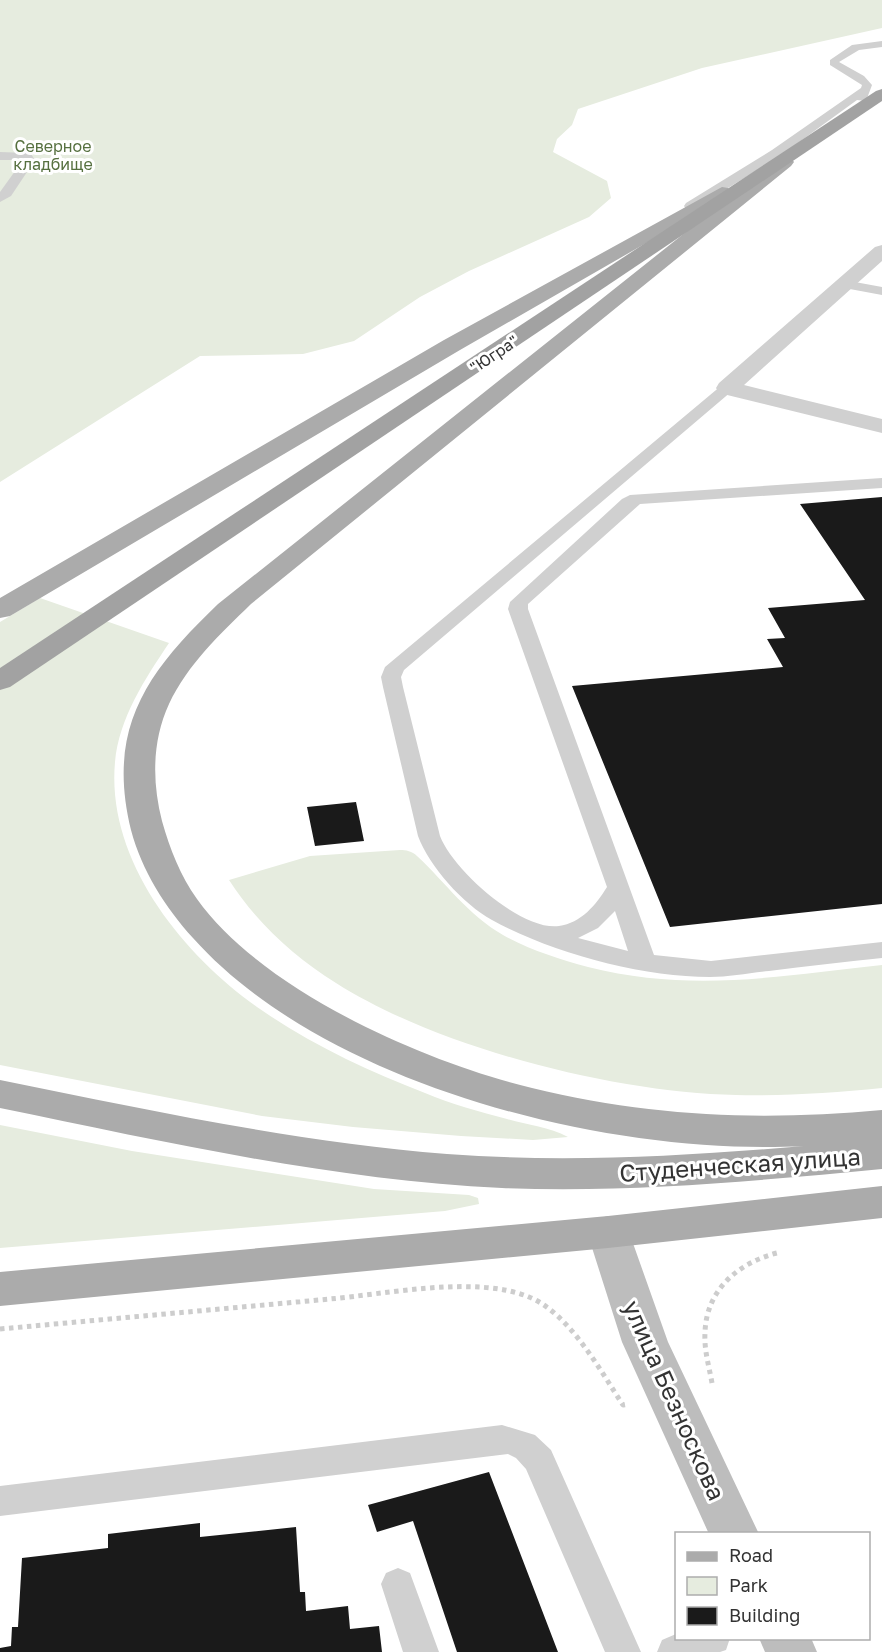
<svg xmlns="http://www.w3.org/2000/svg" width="882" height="1652" font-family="'Golos Text',sans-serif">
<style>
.green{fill:#e6ecdf}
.building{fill:#1a1a1a}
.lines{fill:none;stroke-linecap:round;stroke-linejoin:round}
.path{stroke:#cdcdcd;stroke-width:5;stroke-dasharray:4.5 4.5;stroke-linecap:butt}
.service{fill:#d0d0d0;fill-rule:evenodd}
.minor{fill:#d0d0d0;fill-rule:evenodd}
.secondary{fill:#bdbdbd;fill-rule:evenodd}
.primary{fill:#ababab;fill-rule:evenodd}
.trunk{fill:#a2a2a2;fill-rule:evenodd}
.labels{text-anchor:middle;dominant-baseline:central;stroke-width:6;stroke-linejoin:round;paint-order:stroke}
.far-park-label{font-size:16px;fill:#56703f;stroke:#fff}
.far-street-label{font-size:16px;fill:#333;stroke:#fff}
.near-street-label{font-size:24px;fill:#333;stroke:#fff}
</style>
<rect width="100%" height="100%" fill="#fff"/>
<path class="green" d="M 0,0 L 882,0 L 882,28 L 702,68 L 578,109 L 572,125 L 557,139 L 553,152 L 607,181 L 611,198 L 589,217 L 469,271 L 420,297 L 354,341 L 303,354 L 200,356 L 0,482 Z
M 40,598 L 169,643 C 145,679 119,718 115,762 C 106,861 183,955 260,1009 C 310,1044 368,1071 425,1093 C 451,1104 480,1112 507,1119 C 527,1125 549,1127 568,1137 L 533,1140 L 461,1136 L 353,1127 L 262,1116 L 0,1065 L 0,622 Z
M 400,850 C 406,850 412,851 417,856 C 446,883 468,915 503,935 C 530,950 559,959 588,967 C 692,993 779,976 882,965 L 882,1088 C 834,1093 784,1096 736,1095 C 616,1093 438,1048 336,983 C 294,957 256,922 229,880 L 310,856 Z
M 0,1125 L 132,1151 L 374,1189 L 469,1195 L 478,1198 L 479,1204 L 445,1211 L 0,1248 Z"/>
<path class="building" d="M 882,497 L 882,904 L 670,927 L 572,686 L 783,667 L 767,639 L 785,638 L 768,608 L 865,600 L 800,504 Z
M 356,802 L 364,841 L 315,846 L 307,807 Z
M 489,1472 L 558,1652 L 457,1652 L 413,1521 L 377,1532 L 368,1505 Z
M 200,1523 L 200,1537 L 296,1527 L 300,1592 L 305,1592 L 306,1611 L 348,1606 L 350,1629 L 379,1626 L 382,1652 L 0,1652 L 0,1648 L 11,1646 L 12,1627 L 18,1627 L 22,1558 L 108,1548 L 108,1534 Z"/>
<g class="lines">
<path class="path" d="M 0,1329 C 110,1319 220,1309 330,1299 C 386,1294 476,1275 529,1297 C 569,1313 600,1370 623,1405 L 629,1404
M 712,1383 C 709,1366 704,1350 705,1333 C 706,1288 741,1261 781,1252"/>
<path class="service" d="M 882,41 L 882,47 L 859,50 L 839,62 L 864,76 L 872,85 L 866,101 L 857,100 L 780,156 L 694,209 L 686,209 L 684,206 L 686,203 L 772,150 L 861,88 L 862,85 L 830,65 L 830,60 L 852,45 Z
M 0,152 L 27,153 L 31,154 L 35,160 L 11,196 L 0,202 L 0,192 L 23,160 L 0,160 Z
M 844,280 L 882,287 L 882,295 L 839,287 L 837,284 L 839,281 Z
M 727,383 L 735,388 L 732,391 L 404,670 L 401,677 L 403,687 L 440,836 C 453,870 521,931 559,926 C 581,923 596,905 607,887 L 508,609 L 510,602 L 622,499 L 630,495 L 882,478 L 882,488 L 640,504 L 528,604 L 528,609 L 654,955 L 711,961 L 882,942 L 882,958 C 844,962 806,966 769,971 C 749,973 729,977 710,977 C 642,977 552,953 492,920 C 463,904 429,866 418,836 L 383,687 L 381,677 L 385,667 L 722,385 ZM 615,911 L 628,951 L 578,938 L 598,928 Z
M 502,1425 L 535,1435 L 551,1450 L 641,1652 L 605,1652 L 526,1469 L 516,1458 L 508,1454 L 0,1516 L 0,1486 Z
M 398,1568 L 410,1573 L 439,1652 L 403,1652 L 381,1584 L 386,1573 Z
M 676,1634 L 676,1638 L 730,1638 L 726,1650 L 720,1652 L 657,1652 L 662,1640 Z"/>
<path class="minor" d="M 882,245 L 882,261 L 744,385 L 882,419 L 882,433 L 719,393 L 716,388 L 719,383 L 875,247 Z"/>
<path class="secondary" d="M 608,1216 L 623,1220 L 629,1232 L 668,1342 L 759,1534 L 709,1534 L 622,1342 L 587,1232 L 593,1220 Z
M 759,1638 L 811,1638 L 817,1652 L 765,1652 Z"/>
<path class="primary" d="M 785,157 L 791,158 L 794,162 L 791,166 L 251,604 C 220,634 188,664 169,704 C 152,741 152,782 162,821 C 170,849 180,875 197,899 C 263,991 424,1062 532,1088 C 651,1117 761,1121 882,1110 L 882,1169 C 756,1181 629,1193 502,1188 C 332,1180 166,1142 0,1108 L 0,1080 C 148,1110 296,1142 447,1154 C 566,1163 685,1156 804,1146 C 611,1157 325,1086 193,938 C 165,907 142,871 131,830 C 106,728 147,672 218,604 L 779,158 Z
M 722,187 L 728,188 L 731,192 L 728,196 L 460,350 L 10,616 L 0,618 L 0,598 L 444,340 Z
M 882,1186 L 882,1218 L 608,1248 L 0,1306 L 0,1272 L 608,1216 Z"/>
<path class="trunk" d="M 882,89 L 882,101 L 10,687 L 0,690 L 0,668 L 876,91 Z"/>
</g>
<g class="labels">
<g class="far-park-label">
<text x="53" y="146">Северное<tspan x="53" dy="18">кладбище</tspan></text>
</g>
<g class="far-street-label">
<text transform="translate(494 354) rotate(-34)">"Югра"</text>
</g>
<g class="near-street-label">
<text transform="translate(740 1164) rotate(-4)">Студенческая улица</text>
<text transform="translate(675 1400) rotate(66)">улица Безноскова</text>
</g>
</g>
<rect x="675" y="1532" width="195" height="108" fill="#ffffff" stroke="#adadad" stroke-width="1.5"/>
<rect x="687" y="1552" width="30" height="9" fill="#ababab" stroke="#adadad" stroke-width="1.5"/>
<text x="729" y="1562" font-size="18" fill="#333333">Road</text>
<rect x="687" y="1577" width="30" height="18" fill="#e6ecdf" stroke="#adadad" stroke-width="1.5"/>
<text x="729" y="1592" font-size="18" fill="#333333">Park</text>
<rect x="687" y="1607" width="30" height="18" fill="#1a1a1a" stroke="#adadad" stroke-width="1.5"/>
<text x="729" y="1622" font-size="18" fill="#333333">Building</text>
</svg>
